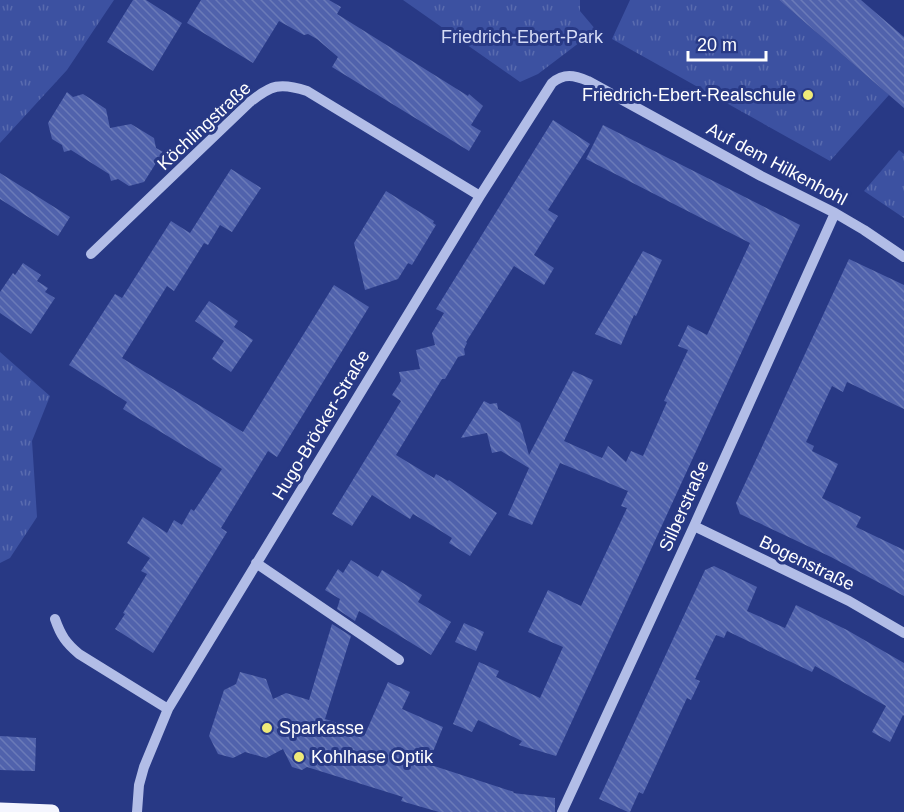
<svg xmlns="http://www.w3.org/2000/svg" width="904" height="812" font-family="Helvetica,sans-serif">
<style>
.grass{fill:url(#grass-tufts)}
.building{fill:url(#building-back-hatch)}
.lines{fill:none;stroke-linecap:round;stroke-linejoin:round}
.minor{stroke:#b2bde7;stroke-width:10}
.major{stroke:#f4f5fe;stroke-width:15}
.poi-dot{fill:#efea78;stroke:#283985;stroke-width:2}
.labels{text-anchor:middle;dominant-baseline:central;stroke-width:6;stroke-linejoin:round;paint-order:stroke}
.park-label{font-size:18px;fill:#d6dcf6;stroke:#283985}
.poi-label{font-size:18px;fill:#fff;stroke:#283985;text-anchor:start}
.street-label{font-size:18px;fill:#fff;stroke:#283985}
</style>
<defs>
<pattern id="grass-tufts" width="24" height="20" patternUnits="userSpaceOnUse" patternTransform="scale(1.5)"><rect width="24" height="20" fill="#3c51a1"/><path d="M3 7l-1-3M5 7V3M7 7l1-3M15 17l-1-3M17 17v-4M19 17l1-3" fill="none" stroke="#596baf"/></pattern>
<pattern id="building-back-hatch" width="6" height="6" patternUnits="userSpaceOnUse" patternTransform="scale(1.5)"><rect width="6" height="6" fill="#5062ac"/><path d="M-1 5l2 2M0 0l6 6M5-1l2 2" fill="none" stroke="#6a7ab8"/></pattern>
</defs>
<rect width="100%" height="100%" fill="#283985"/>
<path class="grass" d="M 0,0 L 114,0 L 67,70 L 0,143 Z
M 403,0 L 580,0 L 580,11 L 596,30 L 538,74 L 520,82 Z
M 630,0 L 779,0 L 889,95 L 830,161 L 612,39 Z
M 899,150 L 904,154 L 904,218 L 864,191 Z
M 0,352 L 50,396 L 32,441 L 37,517 L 10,558 L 0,563 Z"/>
<path class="building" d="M 133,0 L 146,0 L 182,23 L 153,71 L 107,42 Z
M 201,0 L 329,0 L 341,7 L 337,14 L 468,96 L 469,94 L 483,106 L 471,125 L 481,131 L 469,151 L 332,67 L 338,57 L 317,39 L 308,34 L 304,35 L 279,21 L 253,63 L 187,23 Z
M 779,0 L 861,0 L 904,37 L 904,108 Z
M 67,92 L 73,97 L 83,94 L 106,109 L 110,128 L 131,124 L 154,138 L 156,148 L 163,152 L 144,182 L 129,186 L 118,179 L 111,181 L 109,174 L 71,150 L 64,152 L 62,145 L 52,139 L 48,123 Z
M 553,120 L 590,144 L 548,210 L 558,216 L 534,255 L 554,268 L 544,285 L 514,266 L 466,342 L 467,343 L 464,349 L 465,355 L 458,357 L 445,379 L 442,379 L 396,455 L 434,478 L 436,474 L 448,481 L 449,480 L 497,513 L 470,556 L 449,543 L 452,538 L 433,526 L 413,514 L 410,519 L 372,495 L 352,526 L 332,514 L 401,401 L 392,395 L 401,381 L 399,372 L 420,369 L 416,350 L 435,345 L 432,333 L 444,313 L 436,309 Z
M 603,125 L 800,225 L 556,756 L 519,745 L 522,741 L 478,720 L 472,732 L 453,724 L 479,662 L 499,671 L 496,677 L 540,698 L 563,647 L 528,632 L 548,590 L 581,606 L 627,508 L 621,506 L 628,491 L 560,463 L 532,525 L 508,515 L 529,468 L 501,451 L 492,453 L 487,433 L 461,438 L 484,401 L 490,404 L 497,403 L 498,409 L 520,423 L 529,455 L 573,371 L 593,380 L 564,441 L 602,458 L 608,446 L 626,462 L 631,451 L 643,456 L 667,402 L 664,401 L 688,350 L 678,346 L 687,327 L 688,325 L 707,335 L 750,243 L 586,159 Z
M 231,169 L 261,188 L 232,232 L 220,225 L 208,245 L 204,243 L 174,291 L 167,286 L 122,358 L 243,432 L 334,285 L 369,307 L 277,457 L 268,451 L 221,528 L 227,532 L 153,653 L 115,629 L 125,614 L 123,613 L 147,574 L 141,571 L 150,558 L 127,543 L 143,517 L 167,533 L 174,520 L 182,525 L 191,509 L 194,511 L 222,469 L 123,409 L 127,402 L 69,365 L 115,294 L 122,298 L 171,221 L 190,233 Z
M 0,173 L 70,217 L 58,236 L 0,199 Z
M 386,191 L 434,221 L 433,223 L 436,225 L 412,265 L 408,263 L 398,279 L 365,290 L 354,243 Z
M 643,251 L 662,260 L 636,316 L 634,315 L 621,345 L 595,334 Z
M 849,259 L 904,285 L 904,409 L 847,382 L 843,392 L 832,386 L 806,442 L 814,446 L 812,451 L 838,464 L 822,498 L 861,517 L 856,527 L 904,550 L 904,596 L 831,557 L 740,514 L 736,503 Z
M 23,263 L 41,275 L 37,281 L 48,288 L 45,292 L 55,298 L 31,334 L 0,313 L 0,292 L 13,273 L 15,275 Z
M 209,301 L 238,321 L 234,327 L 253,340 L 231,372 L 212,359 L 224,341 L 195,321 Z
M 351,560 L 378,577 L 382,570 L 422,595 L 418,602 L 451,622 L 431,655 L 359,611 L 355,621 L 337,609 L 340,599 L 325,590 L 338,569 L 343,573 Z
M 714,566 L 757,587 L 747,611 L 785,628 L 796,605 L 847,630 L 904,663 L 904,716 L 903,715 L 890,742 L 872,732 L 886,706 L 815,666 L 812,672 L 727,631 L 724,638 L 716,635 L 695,679 L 700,681 L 691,700 L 687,698 L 643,794 L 639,792 L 630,812 L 628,812 L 599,799 L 705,570 Z
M 464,623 L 484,632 L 476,651 L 455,642 Z
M 332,624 L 351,636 L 325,719 L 366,732 L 388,682 L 410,692 L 402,709 L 443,727 L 428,764 L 514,792 L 513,793 L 555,798 L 555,812 L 439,812 L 401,801 L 403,797 L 307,767 L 302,770 L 292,767 L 283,749 L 266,758 L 245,752 L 233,758 L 218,754 L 209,736 L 224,690 L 236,684 L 240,672 L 266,679 L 273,699 L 286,693 L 309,700 Z
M 0,736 L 36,738 L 35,771 L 0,770 Z"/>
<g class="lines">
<path class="minor" d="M 91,254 L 250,102 C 271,85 280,82 307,91 L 480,196
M 694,526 L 849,601 L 904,633
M 256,563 L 399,660
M 55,619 C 61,636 66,643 79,654 L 168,709
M 137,812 L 139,785 L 144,767 L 168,709 L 480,196 L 552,83 C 564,73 574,75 588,81 L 761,176 L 835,213 L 864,230 L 904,257
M 562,812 L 694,526 L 835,213"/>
<path class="major" d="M 0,810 L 52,812"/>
</g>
<g class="poi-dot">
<circle cx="808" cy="95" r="6"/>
<circle cx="267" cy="728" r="6"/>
<circle cx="299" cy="757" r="6"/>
</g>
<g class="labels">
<g class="park-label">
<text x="522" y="37">Friedrich-Ebert-Park</text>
</g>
<g class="poi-label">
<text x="796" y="95" text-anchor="end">Friedrich-Ebert-Realschule</text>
<text x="279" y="728">Sparkasse</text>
<text x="311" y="757">Kohlhase Optik</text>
</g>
<g class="street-label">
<text transform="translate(204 126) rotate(-43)">Köchlingstraße</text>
<text transform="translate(777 164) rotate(28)">Auf dem Hilkenhohl</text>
<text transform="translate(321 425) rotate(-59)">Hugo-Bröcker-Straße</text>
<text transform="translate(684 506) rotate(-66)">Silberstraße</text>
<text transform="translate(807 563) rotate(26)">Bogenstraße</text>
</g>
</g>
<path d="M688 51v9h78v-9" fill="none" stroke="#ffffff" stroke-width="3"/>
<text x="697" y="51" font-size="18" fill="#ffffff" stroke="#283985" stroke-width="4.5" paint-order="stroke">20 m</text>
</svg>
